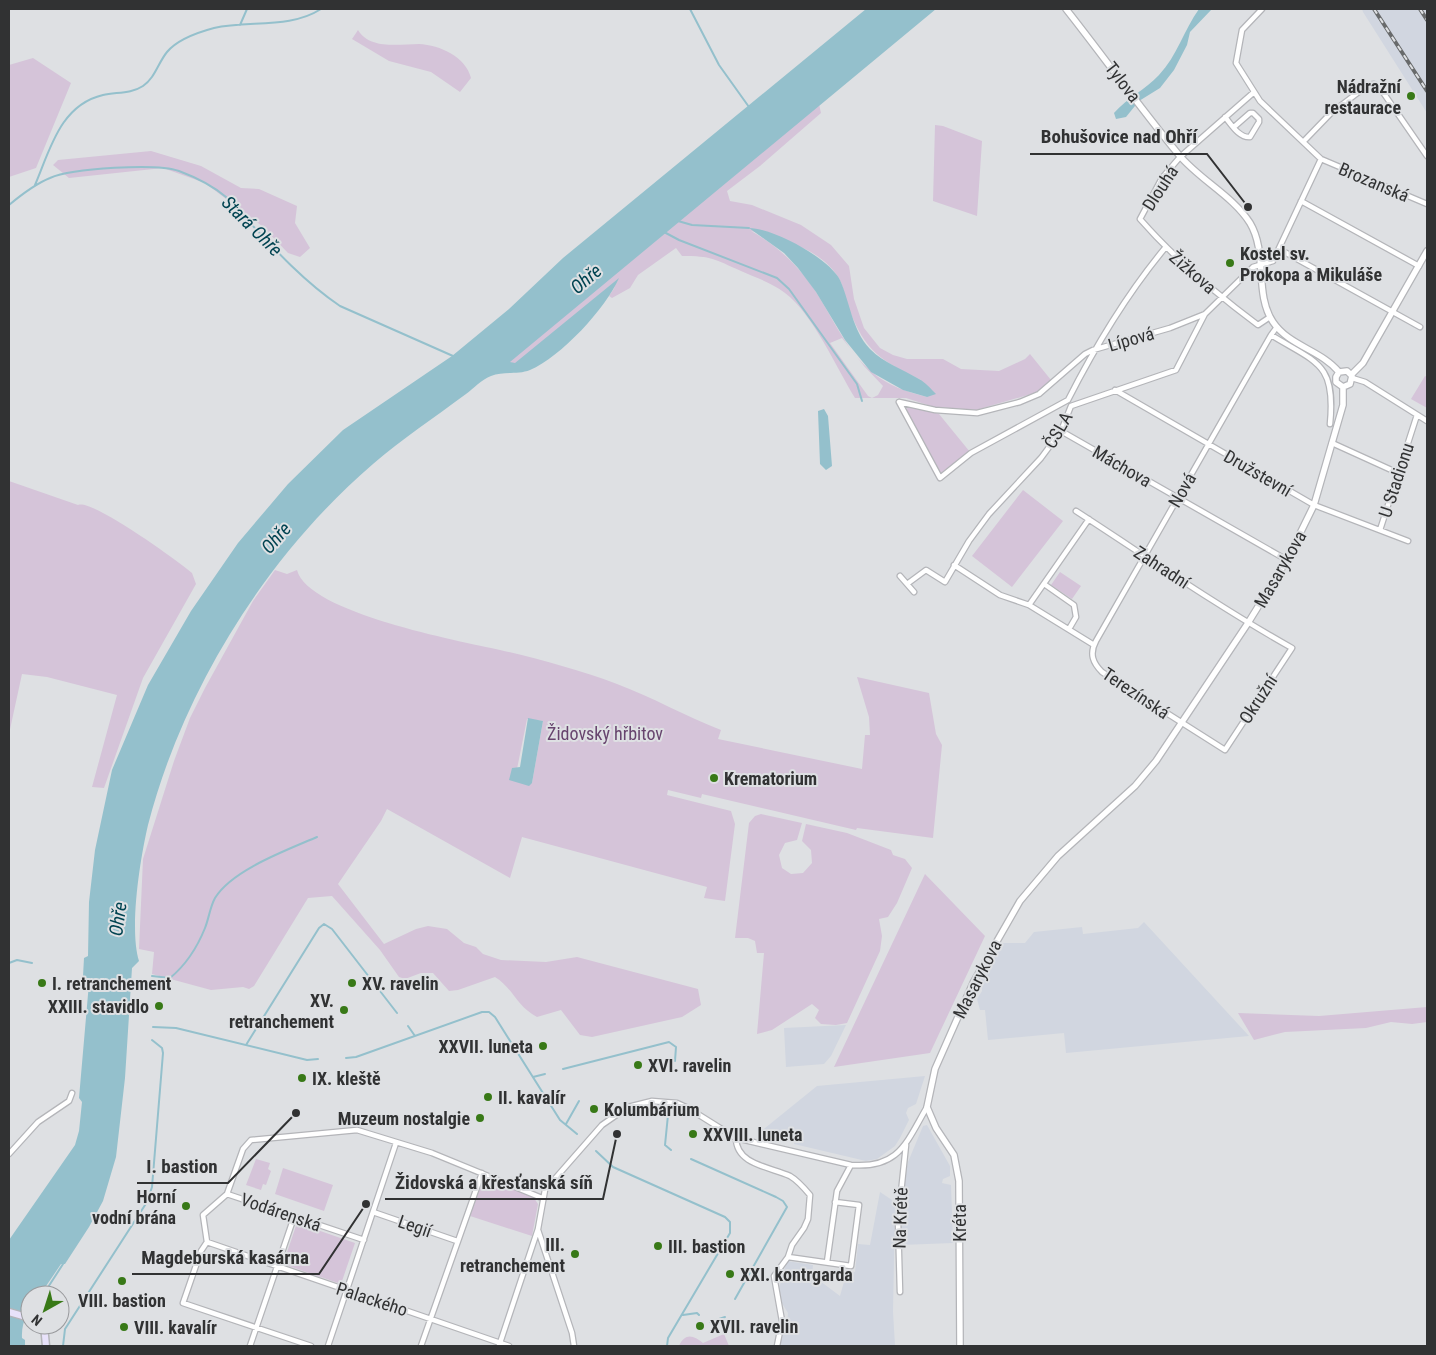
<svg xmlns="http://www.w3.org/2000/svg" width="1436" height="1355" font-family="'Roboto Condensed',sans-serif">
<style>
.built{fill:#d1d6e0}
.green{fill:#d5c4d9;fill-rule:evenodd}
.water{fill:#94c0cc}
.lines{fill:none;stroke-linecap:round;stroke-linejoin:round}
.stream{stroke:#94c0cc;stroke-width:2}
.minor-casing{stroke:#b4b5b9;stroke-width:7}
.tertiary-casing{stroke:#b4b5b9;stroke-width:8}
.secondary-casing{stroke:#b4b5b9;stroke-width:9}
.minor{stroke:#fff;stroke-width:4.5}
.tertiary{stroke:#fff;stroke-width:5.5}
.secondary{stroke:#e8e2fa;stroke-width:6}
.rail-casing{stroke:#686a6b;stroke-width:4}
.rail{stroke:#dee0e3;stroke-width:2;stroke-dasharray:5.5;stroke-linecap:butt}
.poi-dot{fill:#387917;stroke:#dee0e3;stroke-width:2}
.labels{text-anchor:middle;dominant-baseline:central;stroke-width:4;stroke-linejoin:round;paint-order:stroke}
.street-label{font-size:18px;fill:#313233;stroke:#dee0e3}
.poi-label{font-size:18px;font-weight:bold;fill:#313233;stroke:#dee0e3;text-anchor:start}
.park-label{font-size:18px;fill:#67446e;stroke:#dee0e3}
.water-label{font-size:19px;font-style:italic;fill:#004351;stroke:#dee0e3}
.leader{fill:none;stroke:#313233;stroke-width:2}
.callout-dot{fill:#313233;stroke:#dee0e3;stroke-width:2}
.callout-label{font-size:19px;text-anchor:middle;font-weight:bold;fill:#313233;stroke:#dee0e3;stroke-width:4;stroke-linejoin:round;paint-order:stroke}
</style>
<rect width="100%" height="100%" fill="#dee0e3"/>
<path class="built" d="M 1362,9 L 1427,9 L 1427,113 L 1363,12 Z
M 1144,922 L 1249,1036 L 1066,1053 L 1064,1033 L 988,1040 L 985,1010 L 980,1010 L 977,999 L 982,991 L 981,979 L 1001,943 L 1025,943 L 1034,932 L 1082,927 L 1083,934 L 1138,928 Z
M 846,1025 L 831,1056 L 824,1064 L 786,1067 L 784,1028 Z
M 925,1076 L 916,1104 L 908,1108 L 906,1113 L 909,1120 L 900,1138 L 895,1146 L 877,1159 L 866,1161 L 794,1144 L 795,1141 L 786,1139 L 785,1143 L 761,1137 L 760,1132 L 817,1086 Z
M 927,1125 L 950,1166 L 950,1176 L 943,1179 L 942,1183 L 951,1185 L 953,1243 L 901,1245 L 901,1201 L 908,1162 L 923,1126 Z
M 880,1192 L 892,1200 L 895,1206 L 893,1312 L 895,1346 L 780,1346 L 779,1343 L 787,1324 L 788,1313 L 777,1295 L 787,1261 L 813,1265 L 812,1275 L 840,1296 L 847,1271 L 855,1272 L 858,1244 L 870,1245 Z"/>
<path class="green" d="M 358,30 C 370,50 399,44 419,44 C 440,45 466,57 471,78 L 460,92 L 431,72 L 389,61 L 352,39 Z
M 33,58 L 71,83 L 36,168 L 9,177 L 9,65 Z
M 819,104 L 821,113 L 760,166 L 727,191 L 730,201 L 752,205 L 801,225 L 831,245 L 849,266 L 854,299 L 864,328 L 880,348 L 893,355 L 907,359 L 943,359 L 961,369 L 999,371 L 1025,359 L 1030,354 L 1051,380 L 1038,392 L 976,410 L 934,407 L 906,398 L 855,398 C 836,367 813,314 785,293 C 771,282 756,278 741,271 C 714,259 712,256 682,256 L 676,248 L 638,275 L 630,288 L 612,298 L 609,296 L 615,287 L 515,364 L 509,362 ZM 751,231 C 782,240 820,248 838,277 C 844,286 845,299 849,309 C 865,351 881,361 921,380 L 927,397 C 908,392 888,386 872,372 C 849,353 836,325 821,300 C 804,271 780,247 751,231 ZM 842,338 L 864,366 L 883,386 L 878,395 L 872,398 L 868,396 L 830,343 Z
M 935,125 L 943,126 L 982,141 L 977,216 L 933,201 Z
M 151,151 L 201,166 L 241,188 L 259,189 L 297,206 L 295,223 L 310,248 L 300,257 L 288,253 L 262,226 L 205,183 L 163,168 L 69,178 L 53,165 L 58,160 Z
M 1425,376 L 1427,377 L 1427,408 L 1411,399 Z
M 911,406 L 939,414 L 970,452 L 941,474 L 916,432 L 906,409 Z
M 9,481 L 78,505 C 92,499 172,557 187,569 L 192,573 L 196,584 L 143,678 L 104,788 L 92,787 L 117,695 L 47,677 L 22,674 L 9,734 Z
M 1023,490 L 1063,521 L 1012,587 L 972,556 Z
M 275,570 L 287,574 L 297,570 C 308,613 460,641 500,650 C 539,659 579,670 617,684 C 652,697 685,716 721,730 L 718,739 L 862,769 L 865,735 L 870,735 L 869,717 L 857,677 L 929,693 L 936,734 L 942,745 L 933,838 L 857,828 L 856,830 L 702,794 L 701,798 L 668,790 L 667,795 L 731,811 L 735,824 L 725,901 L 704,898 L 707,887 L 522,837 L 510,878 L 387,809 L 381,821 L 338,884 L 384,944 L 416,929 L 428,926 L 447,929 L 464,943 L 476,947 L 483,954 L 501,960 L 546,962 L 577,957 L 698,989 L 701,1005 L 682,1017 L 592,1037 L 580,1035 L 561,1010 L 537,1017 C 517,1007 513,988 495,977 L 458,990 L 449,991 L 433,973 L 421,973 L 405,979 L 399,977 L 380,950 L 332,896 L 308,898 L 254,986 L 249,989 L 243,987 L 211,990 L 152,974 L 154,952 L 139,949 L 143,859 L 174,761 L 190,718 L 205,688 L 253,601 ZM 527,719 L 543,721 L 532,783 L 517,769 Z
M 1060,572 L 1081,586 L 1072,599 L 1051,585 Z
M 761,814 L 802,823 L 797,840 L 785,843 L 779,855 L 782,868 L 791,874 L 803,873 L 812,863 L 811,850 L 802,841 L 806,824 L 847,833 L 891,850 L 893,855 L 905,859 L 912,868 L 897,903 L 888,917 L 879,919 L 882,936 L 880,951 L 847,1023 L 836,1025 L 821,1024 L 815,1018 L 819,1010 L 812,1004 L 772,1030 L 757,1034 L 764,953 L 757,953 L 755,941 L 748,938 L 735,938 L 749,823 L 755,816 Z
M 925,874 L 985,936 L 930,1053 L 834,1067 Z
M 1427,1007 L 1427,1022 L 1412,1024 L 1391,1022 L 1366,1028 L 1285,1032 L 1254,1040 L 1238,1013 L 1319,1016 Z
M 256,1159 L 270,1163 L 268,1169 L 271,1171 L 266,1185 L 263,1184 L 261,1190 L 246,1185 Z
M 283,1168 L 333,1185 L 324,1211 L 275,1194 Z
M 489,1179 L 534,1198 L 538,1204 L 532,1236 L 470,1216 L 482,1183 Z
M 297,1223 L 355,1243 L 341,1284 L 283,1264 Z
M 724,1334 L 729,1346 L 679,1346 C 685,1333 693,1335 703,1343 Z"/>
<path class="water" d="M 866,9 L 936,9 L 510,362 L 515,363 L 619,278 C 606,308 561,357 530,370 C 518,375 503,371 491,376 C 482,379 473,389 466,394 C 435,417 402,439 373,464 C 267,555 183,689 148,825 C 140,859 129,929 139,961 L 132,968 L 125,1078 L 116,1157 L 103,1201 L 89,1227 L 65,1264 L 61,1264 L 40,1295 L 30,1295 C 30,1313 21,1320 22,1338 L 25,1340 L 25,1346 L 9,1346 L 9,1240 L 75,1145 L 79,1131 L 82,1102 L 79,1098 L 89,983 L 83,976 L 84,958 L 88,956 L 89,902 L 95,850 L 112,770 L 148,685 L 191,611 L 238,543 L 288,484 L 343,430 L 452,356 L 509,309 L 563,258 Z
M 1199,9 L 1212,9 L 1190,32 L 1187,45 L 1174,70 L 1160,88 L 1139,101 L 1126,117 L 1116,119 L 1114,113 C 1128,97 1145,90 1159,75 C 1177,56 1184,30 1199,9 Z
M 749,228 C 773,228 829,258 840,280 C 850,302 852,330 870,349 C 884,363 902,369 919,379 C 925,382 931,389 936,394 L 927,397 L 903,390 L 871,372 L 845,340 L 816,292 L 798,268 L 784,253 Z
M 824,409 L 828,416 L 832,466 L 826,470 L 820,464 L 818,411 Z
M 528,718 L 543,721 L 532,783 L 529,786 L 509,780 L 512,768 L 520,767 Z"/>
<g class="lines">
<path class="stream" d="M 690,9 L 719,65 L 749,107
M 240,25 L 247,9
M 35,185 C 50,150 60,105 103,95 C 116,92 131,94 143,86 C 155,78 158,63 167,52 C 177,40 199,32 214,28 C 249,20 290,29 321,9
M 9,205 C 21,195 35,184 50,178 C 72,168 157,163 179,171 C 195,177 213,186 226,197 C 262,235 297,277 340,306 L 453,356
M 678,221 L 692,225 L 749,228
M 664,232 L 679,240 L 777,278 L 789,289 L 857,384 L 862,401
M 9,963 L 17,960 L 32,963
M 152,976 L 170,978 C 187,964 197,948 205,928 C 209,918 210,907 215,898 C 232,870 287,850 317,837
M 408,1026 L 415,1036
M 153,1027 L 176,1028 L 307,1060 L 318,1059
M 246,1045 L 319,928 L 324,924 L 332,929 L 397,1013
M 346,1058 L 356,1057 L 482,1012 L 489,1012 L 495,1017 L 560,1120 L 577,1134
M 563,1069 L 669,1042 L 676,1047 L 675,1061
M 533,1077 L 545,1074
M 668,1115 L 665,1145 L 671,1150
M 566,1124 L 579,1101
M 596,1151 L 613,1167 L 725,1217 L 730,1222 L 730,1233 L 668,1338 L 667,1346
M 691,1159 L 776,1197 L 783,1201 L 787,1207 L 735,1299
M 43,1295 L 63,1264
M 683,1315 L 697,1313 L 699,1315
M 710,1322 L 725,1317
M 63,1346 L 65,1329 L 147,1202 L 152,1187 L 163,1053 L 162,1048 L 152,1040"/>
<g class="minor-casing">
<path id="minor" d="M 1262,9 L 1242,30 L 1236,63 L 1260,101 L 1321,159 L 1427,204
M 1253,93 L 1180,157 L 1162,178 L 1140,219 C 1175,259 1215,293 1258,325 L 1270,317
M 1225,117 C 1231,124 1239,138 1250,137 L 1259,122 L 1259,119 L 1253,113 L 1250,113 L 1234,127
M 1304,141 L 1331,113 L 1368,85 L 1374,84 L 1380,88 L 1427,156
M 1301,201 L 1419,266
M 1279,249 L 1420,327
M 1271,335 C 1317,363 1336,363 1330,424
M 1352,378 L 1365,382 L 1427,421
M 1115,390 L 1314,505 L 1408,541
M 1068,400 C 1096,345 1126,295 1165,248
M 899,402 L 935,410 L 977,413 L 1020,402 L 1039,394 L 1085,354 L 1093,350 L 1170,328 L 1205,314 L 1253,267 L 1273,261 L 1321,159
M 899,402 L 940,478 L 971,453 L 1068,400
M 1061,431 L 1287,560
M 1332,443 L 1398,473
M 1076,511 C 1147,557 1217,606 1292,648 L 1225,750 L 1102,672 C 1093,663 1089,654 1096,641 C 1154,539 1213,437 1271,335 L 1277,327
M 1380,530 L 1417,415
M 954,565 L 1000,595 L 1029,605 L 1089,519
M 900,576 L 914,592
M 907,584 L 926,570 L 945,582 L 969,541 L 989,514 L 1041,458 L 1061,431 L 1071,406 L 1176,370 L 1205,314
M 1044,584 L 1074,605 L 1076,617 L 1069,629
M 1029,605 L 1094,645
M 736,1138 C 736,1165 771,1167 790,1176 C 797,1180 805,1189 810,1195 L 808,1219 L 804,1228 L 792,1245 L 788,1257 L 774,1276 L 782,1321 L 777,1346
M 9,1154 L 38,1122 L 69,1101 L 72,1093
M 227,1194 L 364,1240
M 373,1212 L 457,1241
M 538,1230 L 572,1333 L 574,1346
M 207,1242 L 509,1346
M 788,1257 L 851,1266 L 859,1205 L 835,1202
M 827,1262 L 837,1191 L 851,1165
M 900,1292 L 898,1221 L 906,1145
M 250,1346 L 294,1217
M 311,1346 L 183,1303 L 201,1251 L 207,1242 L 203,1215 L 227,1194 L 243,1149 L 251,1140 L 357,1130 L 432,1153 L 542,1198
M 328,1346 L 396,1143
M 421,1346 L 482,1173
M 499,1346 L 538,1229 L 545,1190 L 602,1125 L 628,1107 L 652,1101 L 677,1103 L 688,1108 L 736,1138 L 851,1165 C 899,1169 906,1143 927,1107"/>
</g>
<g class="tertiary-casing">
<path id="tertiary" d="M 1066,9 C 1104,57 1140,108 1179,155 C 1200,180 1233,196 1250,223 C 1268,253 1254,294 1273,322 C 1289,346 1321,350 1339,372
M 1339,372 L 1347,371 L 1352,376 L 1350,384 L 1343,387
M 1339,372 L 1336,377 L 1336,382 L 1343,387
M 1351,375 L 1363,363 L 1427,251
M 960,1346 L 959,1181 L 954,1155 L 936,1128 L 927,1107 L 935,1069 L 973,983 L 1020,901 L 1058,856 L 1135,786 L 1156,761 L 1248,623 L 1287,560 L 1314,505 L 1343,405 L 1343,387"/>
</g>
<g class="secondary-casing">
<path id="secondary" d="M 9,1312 L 30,1318
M 44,1325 L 46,1346"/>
</g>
<use href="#minor" class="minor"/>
<use href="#tertiary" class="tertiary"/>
<use href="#secondary" class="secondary"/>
<g class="rail-casing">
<path id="rail" d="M 1374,9 L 1427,91
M 1420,9 L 1427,20"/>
</g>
<use href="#rail" class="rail"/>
</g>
<g class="poi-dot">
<circle cx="1411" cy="96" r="5"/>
<circle cx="1230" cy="263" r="5"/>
<circle cx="714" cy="778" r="5"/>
<circle cx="42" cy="983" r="5"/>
<circle cx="352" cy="983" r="5"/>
<circle cx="159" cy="1006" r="5"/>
<circle cx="344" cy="1010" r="5"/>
<circle cx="543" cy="1046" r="5"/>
<circle cx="638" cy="1065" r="5"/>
<circle cx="302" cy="1078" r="5"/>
<circle cx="488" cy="1097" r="5"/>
<circle cx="594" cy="1109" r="5"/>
<circle cx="480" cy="1118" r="5"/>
<circle cx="693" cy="1134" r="5"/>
<circle cx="186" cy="1206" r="5"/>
<circle cx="658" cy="1246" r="5"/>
<circle cx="575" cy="1254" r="5"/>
<circle cx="730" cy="1274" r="5"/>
<circle cx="122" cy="1281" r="5"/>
<circle cx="700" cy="1326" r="5"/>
<circle cx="124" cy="1327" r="5"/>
</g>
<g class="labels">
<g class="street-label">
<text transform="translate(1123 82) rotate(52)">Tylova</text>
<text transform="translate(1374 182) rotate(23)">Brozanská</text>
<text transform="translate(1160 188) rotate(-57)">Dlouhá</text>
<text transform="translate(1193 272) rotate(41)">Žižkova</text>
<text transform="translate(1131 339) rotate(-16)">Lípová</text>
<text transform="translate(1058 430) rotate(-60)">ČSLA</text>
<text transform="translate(1122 466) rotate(30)">Máchova</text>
<text transform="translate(1258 473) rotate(30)">Družstevní</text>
<text transform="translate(1396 480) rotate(-72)">U Stadionu</text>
<text transform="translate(1182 490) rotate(-60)">Nová</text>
<text transform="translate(1162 567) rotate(33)">Zahradní</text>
<text transform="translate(1280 569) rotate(-60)">Masarykova</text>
<text transform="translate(1136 693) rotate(34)">Terezínská</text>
<text transform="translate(1258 699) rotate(-57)">Okružní</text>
<text transform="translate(977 979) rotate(-63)">Masarykova</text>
<text transform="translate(281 1212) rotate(19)">Vodárenská</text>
<text transform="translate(900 1218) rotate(-88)">Na Krétě</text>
<text transform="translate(959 1223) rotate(-90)">Kréta</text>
<text transform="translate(415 1226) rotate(19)">Legií</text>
<text transform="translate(372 1299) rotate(18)">Palackého</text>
</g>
<g class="poi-label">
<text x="1401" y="86" text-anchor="end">Nádražní<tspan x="1401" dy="21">restaurace</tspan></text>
<text x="1240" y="253">Kostel sv.<tspan x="1240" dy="21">Prokopa a Mikuláše</tspan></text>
<text x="724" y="778">Krematorium</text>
<text x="52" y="983">I. retranchement</text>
<text x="362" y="983">XV. ravelin</text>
<text x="334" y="1000" text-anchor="end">XV.<tspan x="334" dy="21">retranchement</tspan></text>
<text x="149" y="1006" text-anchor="end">XXIII. stavidlo</text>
<text x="533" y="1046" text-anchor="end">XXVII. luneta</text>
<text x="648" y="1065">XVI. ravelin</text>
<text x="312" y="1078">IX. kleště</text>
<text x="498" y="1097">II. kavalír</text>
<text x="604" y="1109">Kolumbárium</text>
<text x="470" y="1118" text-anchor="end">Muzeum nostalgie</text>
<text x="703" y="1134">XXVIII. luneta</text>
<text x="176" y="1196" text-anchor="end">Horní<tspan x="176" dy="21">vodní brána</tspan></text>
<text x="565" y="1244" text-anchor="end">III.<tspan x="565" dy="21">retranchement</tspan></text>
<text x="668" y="1246">III. bastion</text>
<text x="740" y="1274">XXI. kontrgarda</text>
<text x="122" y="1300" text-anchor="middle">VIII. bastion</text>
<text x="710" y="1326">XVII. ravelin</text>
<text x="134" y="1327">VIII. kavalír</text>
</g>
<g class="park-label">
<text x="605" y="733">Židovský hřbitov</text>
</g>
<g class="water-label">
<text transform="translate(252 226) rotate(45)">Stará Ohře</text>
<text transform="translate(586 279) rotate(-40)">Ohře</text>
<text transform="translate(276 538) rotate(-49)">Ohře</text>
<text transform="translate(118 919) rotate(-82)">Ohře</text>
</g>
</g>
<path class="leader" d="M1248 207L1207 154H1030M296 1113L228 1183H137M617 1134L603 1199H385M366 1204L319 1274H132"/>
<g class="callout-dot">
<circle cx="1248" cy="207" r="5"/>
<circle cx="296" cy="1113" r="5"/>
<circle cx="617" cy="1134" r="5"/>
<circle cx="366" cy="1204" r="5"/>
</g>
<g class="callout-label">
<text x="1119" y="143">Bohušovice nad Ohří</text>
<text x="182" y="1173">I. bastion</text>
<text x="494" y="1189">Židovská a křesťanská síň</text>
<text x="225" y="1264">Magdeburská kasárna</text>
</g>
<rect width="1436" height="1355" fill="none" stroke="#313233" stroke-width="20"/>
<g transform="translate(45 1310) rotate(219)"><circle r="24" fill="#dee0e3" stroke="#999a9d"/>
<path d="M0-4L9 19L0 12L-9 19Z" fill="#387917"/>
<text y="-8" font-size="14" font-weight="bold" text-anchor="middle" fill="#313233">N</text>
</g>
</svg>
